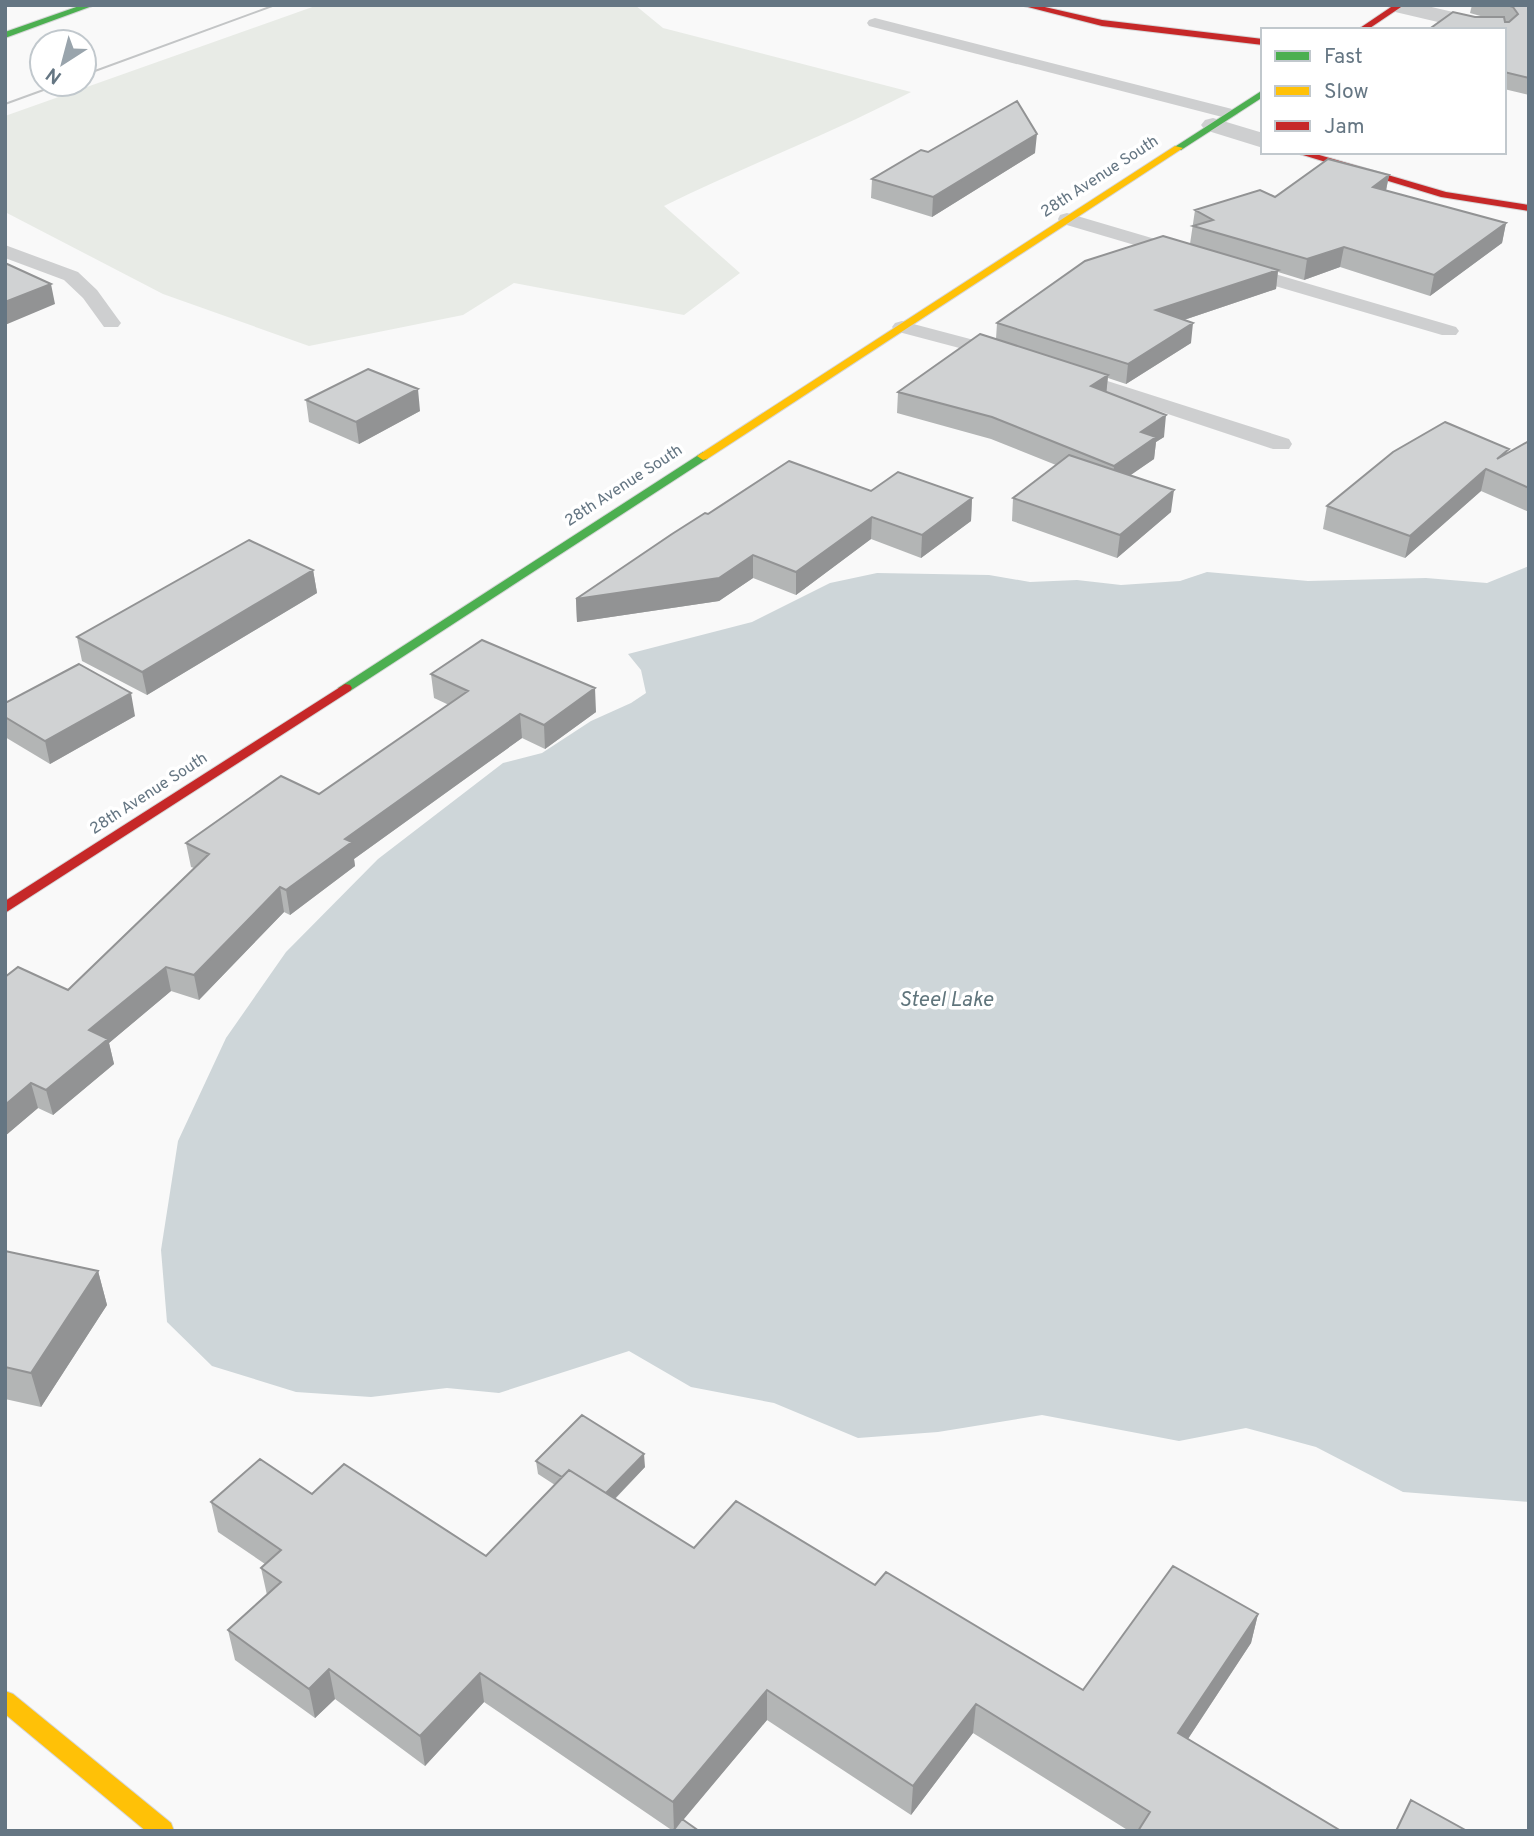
<svg xmlns="http://www.w3.org/2000/svg" width="1534" height="1836" font-family="Overpass,sans-serif">
<style>
.green{fill:#e8ebe6}
.water{fill:#ced6d9}
.lines{fill:none;stroke-linecap:round;stroke-linejoin:round}
.fast-casing{stroke:#d5d6d7;stroke-width:2}
.slow-casing{stroke:#d5d6d7;stroke-width:2}
.jam-casing{stroke:#d5d6d7;stroke-width:2}
.lane{fill:#cecfd0;fill-rule:evenodd}
.street{fill:#cecfd0;fill-rule:evenodd}
.fast{fill:#4caf50;fill-rule:evenodd}
.slow{fill:#ffc107;fill-rule:evenodd}
.jam{fill:#c62828;fill-rule:evenodd}
.tram{stroke:#c3c5c6;stroke-width:2}
.wall{fill:#b3b5b5}
.shaded-wall{fill:#929394}
.building{fill:#d0d2d3;stroke:#929394;stroke-width:2}
.labels{text-anchor:middle;dominant-baseline:central;stroke-width:7;stroke-linejoin:round;paint-order:stroke}
.far-street-label{font-size:16px;fill:#657683;stroke:#fff}
.water-label{font-size:21px;font-style:italic;fill:#60757c;stroke:#fff}
</style>
<rect width="100%" height="100%" fill="#f9f9f9"/>
<path class="green" d="M 318,5 L 635,5 L 663,28 L 911,92 C 830,134 745,166 664,206 L 740,273 L 684,315 L 514,283 L 463,315 L 309,346 L 163,294 L 5,212 L 5,116 Z"/>
<path class="water" d="M 1529,566 L 1529,1502 L 1403,1492 L 1316,1447 L 1246,1428 L 1179,1441 L 1042,1415 L 938,1432 L 858,1438 L 774,1403 L 691,1387 L 629,1351 L 499,1393 L 447,1388 L 371,1397 L 296,1392 L 212,1366 L 167,1322 L 161,1250 L 178,1141 L 226,1038 L 286,952 L 378,859 L 503,763 L 542,753 L 591,721 L 631,703 L 646,693 L 641,670 L 628,654 L 752,622 L 830,583 L 877,573 L 989,575 L 1030,582 L 1077,580 L 1121,585 L 1180,581 L 1207,572 L 1308,581 L 1426,578 L 1487,583 Z"/>
<g class="lines">
<g class="fast-casing">
<path id="fast" d="M 82,5 L 95,5 L 5,38 L 5,32 Z
M 1263,90 L 1263,97 L 1181,150 L 1173,148 Z
M 703,452 L 709,456 L 707,459 L 350,691 L 340,691 L 338,688 Z"/>
</g>
<g class="slow-casing">
<path id="slow" d="M 1175,146 L 1183,148 L 707,459 L 703,460 L 697,456 Z
M 5,1691 L 13,1694 L 171,1823 L 174,1831 L 146,1831 L 5,1714 Z"/>
</g>
<g class="jam-casing">
<path id="jam" d="M 1020,5 L 1036,5 L 1102,20 L 1263,39 L 1263,45 L 1102,26 Z
M 1394,5 L 1404,5 L 1367,30 L 1357,30 Z
M 1293,152 L 1309,152 L 1446,192 L 1529,205 L 1529,211 L 1441,197 Z
M 345,684 L 350,685 L 352,688 L 350,691 L 5,913 L 5,901 Z"/>
</g>
<path class="lane" d="M 875,18 L 1236,110 L 1238,114 L 1230,119 L 869,26 L 867,23 L 869,20 Z
M 1067,213 L 1189,249 L 1191,253 L 1182,259 L 1060,223 L 1058,219 L 1060,215 Z
M 5,245 L 78,272 L 97,290 L 118,319 L 121,323 L 118,327 L 104,327 L 83,298 L 64,280 L 5,258 Z
M 1241,264 L 1456,327 L 1459,331 L 1456,335 L 1442,335 L 1234,274 L 1231,270 Z
M 902,321 L 1008,349 L 1011,353 L 1008,357 L 1001,359 L 895,331 L 892,327 L 895,323 Z
M 1073,370 L 1289,439 L 1292,444 L 1289,449 L 1273,449 L 1066,380 L 1063,376 L 1066,372 Z"/>
<path class="street" d="M 1423,5 L 1509,25 L 1512,30 L 1504,36 L 1504,30 L 1472,30 L 1391,11 L 1388,6 Z
M 1213,118 L 1263,133 L 1263,148 L 1205,130 L 1201,125 L 1205,120 Z"/>
<use href="#fast" class="fast"/>
<use href="#slow" class="slow"/>
<use href="#jam" class="jam"/>
<path class="tram" d="M 84,75 L 275,5
M 5,104 L 60,84"/>
</g>
<path class="wall" d="M 1472,5 L 1529,5 L 1529,95 L 1504,89 L 1504,30 L 1475,17 L 1484,17 L 1470,13 Z
M 928,152 L 1035,153 L 932,217 L 871,198 L 872,179 Z
M 1389,175 L 1386,191 L 1506,223 L 1502,243 L 1430,296 L 1340,267 L 1304,280 L 1278,272 L 1276,289 L 1184,320 L 1191,343 L 1126,384 L 1108,378 L 1106,392 L 1164,437 L 1156,442 L 1154,459 L 1130,475 L 1171,512 L 1117,558 L 1012,521 L 1013,498 L 1056,465 L 991,439 L 897,413 L 898,392 L 996,339 L 997,323 L 1190,244 L 1195,210 L 1275,197 Z
M 306,400 L 420,411 L 359,444 L 309,422 Z
M 1529,441 L 1529,512 L 1481,491 L 1405,558 L 1323,529 L 1327,506 L 1508,453 Z
M 871,491 L 972,498 L 971,521 L 921,558 L 871,539 L 796,595 L 753,578 L 719,601 L 577,622 L 576,599 L 708,514 Z
M 313,570 L 317,593 L 147,695 L 82,661 L 77,637 Z
M 431,674 L 596,712 L 545,749 L 522,738 L 354,859 L 355,866 L 290,915 L 284,912 L 199,1000 L 171,991 L 109,1043 L 114,1064 L 53,1115 L 38,1108 L 5,1136 L 68,990 L 194,868 L 191,867 L 186,843 L 319,794 L 449,705 L 434,698 Z
M 5,703 L 135,716 L 50,764 L 5,737 Z
M 5,1251 L 98,1271 L 107,1305 L 41,1407 L 5,1399 Z
M 536,1461 L 645,1467 L 615,1499 L 694,1548 L 875,1585 L 1083,1690 L 1258,1614 L 1251,1643 L 1188,1739 L 1341,1831 L 1129,1831 L 973,1733 L 911,1815 L 767,1720 L 673,1831 L 484,1702 L 425,1766 L 335,1699 L 315,1718 L 235,1660 L 228,1630 L 267,1595 L 261,1568 L 265,1564 L 218,1532 L 211,1502 L 312,1494 L 486,1556 L 555,1485 L 538,1474 Z"/>
<path class="shaded-wall" d="M 1037,134 L 1035,153 L 932,217 L 933,197 Z
M 1389,175 L 1385,195 L 1373,187 Z
M 1506,223 L 1502,243 L 1430,296 L 1434,275 Z
M 1344,247 L 1340,267 L 1304,280 L 1307,259 Z
M 1278,270 L 1276,289 L 1154,330 L 1156,310 Z
M 51,284 L 55,304 L 5,325 L 5,302 Z
M 1193,323 L 1191,343 L 1126,384 L 1128,364 Z
M 1108,375 L 1106,397 L 1091,386 Z
M 418,389 L 420,411 L 359,444 L 356,422 Z
M 1166,415 L 1164,437 L 1156,442 L 1154,459 L 1112,488 L 1114,466 L 1141,432 Z
M 1486,469 L 1481,491 L 1405,558 L 1410,536 Z
M 1174,490 L 1171,512 L 1117,558 L 1120,535 Z
M 972,498 L 971,521 L 921,558 L 922,535 Z
M 872,517 L 871,539 L 796,595 L 796,572 Z
M 753,555 L 753,578 L 719,601 L 577,622 L 576,599 Z
M 313,570 L 317,593 L 147,695 L 142,672 Z
M 595,688 L 596,712 L 545,749 L 544,725 Z
M 131,693 L 135,716 L 50,764 L 45,741 Z
M 520,714 L 522,738 L 354,859 L 355,866 L 290,915 L 286,890 L 345,839 Z
M 280,887 L 284,912 L 199,1000 L 194,975 Z
M 166,967 L 171,991 L 109,1043 L 114,1064 L 53,1115 L 46,1090 L 89,1030 Z
M 31,1083 L 38,1108 L 5,1136 L 5,1105 Z
M 98,1271 L 107,1305 L 41,1407 L 31,1373 Z
M 644,1454 L 645,1467 L 600,1514 L 599,1501 Z
M 1258,1614 L 1251,1643 L 1172,1763 L 1178,1733 Z
M 329,1669 L 335,1699 L 315,1718 L 309,1689 Z
M 480,1673 L 484,1702 L 425,1766 L 420,1736 Z
M 767,1690 L 767,1720 L 674,1831 L 673,1802 Z
M 976,1704 L 973,1733 L 911,1815 L 913,1786 Z"/>
<path class="building" d="M 1507,5 L 1529,5 L 1529,78 L 1504,72 L 1504,30 L 1428,30 L 1453,12 L 1475,17 L 1504,17 L 1505,22 L 1509,22 L 1518,14 L 1513,7 Z
M 1017,101 L 1037,134 L 933,197 L 872,179 L 921,150 L 928,152 Z
M 1328,159 L 1389,175 L 1373,187 L 1506,223 L 1434,275 L 1344,247 L 1307,259 L 1193,226 L 1213,220 L 1195,210 L 1260,190 L 1275,197 Z
M 1163,236 L 1278,270 L 1156,310 L 1193,323 L 1128,364 L 997,323 L 1085,261 Z
M 5,263 L 51,284 L 5,302 Z
M 980,334 L 1108,375 L 1091,386 L 1166,415 L 1141,432 L 1156,437 L 1114,466 L 992,417 L 898,392 Z
M 368,369 L 418,389 L 356,422 L 306,400 Z
M 1445,422 L 1509,449 L 1497,459 L 1529,441 L 1529,488 L 1486,469 L 1410,536 L 1327,506 L 1393,452 Z
M 1069,455 L 1174,490 L 1120,535 L 1013,498 Z
M 789,461 L 871,491 L 898,472 L 972,498 L 922,535 L 872,517 L 796,572 L 753,555 L 719,578 L 576,599 L 672,534 L 705,513 L 708,514 Z
M 249,540 L 313,570 L 142,672 L 77,637 Z
M 482,640 L 595,688 L 544,725 L 520,714 L 345,839 L 352,842 L 286,890 L 280,887 L 194,975 L 166,967 L 89,1030 L 108,1039 L 46,1090 L 31,1083 L 5,1105 L 5,977 L 18,967 L 68,990 L 209,854 L 186,843 L 281,776 L 319,794 L 468,691 L 431,674 Z
M 79,664 L 131,693 L 45,741 L 5,717 L 5,703 Z
M 5,1251 L 98,1271 L 31,1373 L 5,1367 Z
M 582,1415 L 644,1454 L 606,1493 L 569,1470 L 562,1477 L 536,1461 Z
M 260,1459 L 312,1494 L 344,1464 L 486,1556 L 569,1470 L 694,1548 L 736,1501 L 875,1585 L 886,1572 L 1083,1690 L 1173,1566 L 1258,1614 L 1178,1733 L 1341,1831 L 1138,1831 L 1150,1812 L 976,1704 L 913,1786 L 767,1690 L 673,1802 L 480,1673 L 420,1736 L 329,1669 L 309,1689 L 228,1630 L 281,1582 L 261,1568 L 281,1550 L 211,1502 Z
M 1411,1800 L 1467,1831 L 1396,1831 Z
M 682,1819 L 699,1831 L 673,1831 Z"/>
<g class="labels">
<g class="far-street-label">
<text transform="translate(1100 177) rotate(-33)">28th Avenue South</text>
<text transform="translate(624 486) rotate(-33)">28th Avenue South</text>
<text transform="translate(149 794) rotate(-33)">28th Avenue South</text>
</g>
<g class="water-label">
<text x="946" y="1000">Steel Lake</text>
</g>
</g>
<rect width="1534" height="1836" fill="none" stroke="#657683" stroke-width="14"/>
<rect x="1261" y="28" width="245" height="126" fill="#ffffff" stroke="#c1c8cd" stroke-width="2"/>
<rect x="1275" y="51" width="35" height="10" fill="#4caf50" stroke="#c1c8cd" stroke-width="2"/>
<text x="1324" y="63" font-size="21" fill="#657683">Fast</text>
<rect x="1275" y="86" width="35" height="10" fill="#ffc107" stroke="#c1c8cd" stroke-width="2"/>
<text x="1324" y="98" font-size="21" fill="#657683">Slow</text>
<rect x="1275" y="121" width="35" height="10" fill="#c62828" stroke="#c1c8cd" stroke-width="2"/>
<text x="1324" y="133" font-size="21" fill="#657683">Jam</text>
<g transform="translate(63 63) rotate(216)"><circle r="33" fill="#ffffff" stroke="#c1c8cd" stroke-width="2"/>
<path d="M0-5L12 26L0 18L-12 26Z" fill="#99a4ac"/>
<text y="-10" font-size="19" font-weight="bold" text-anchor="middle" fill="#657683">N</text>
</g>
</svg>
